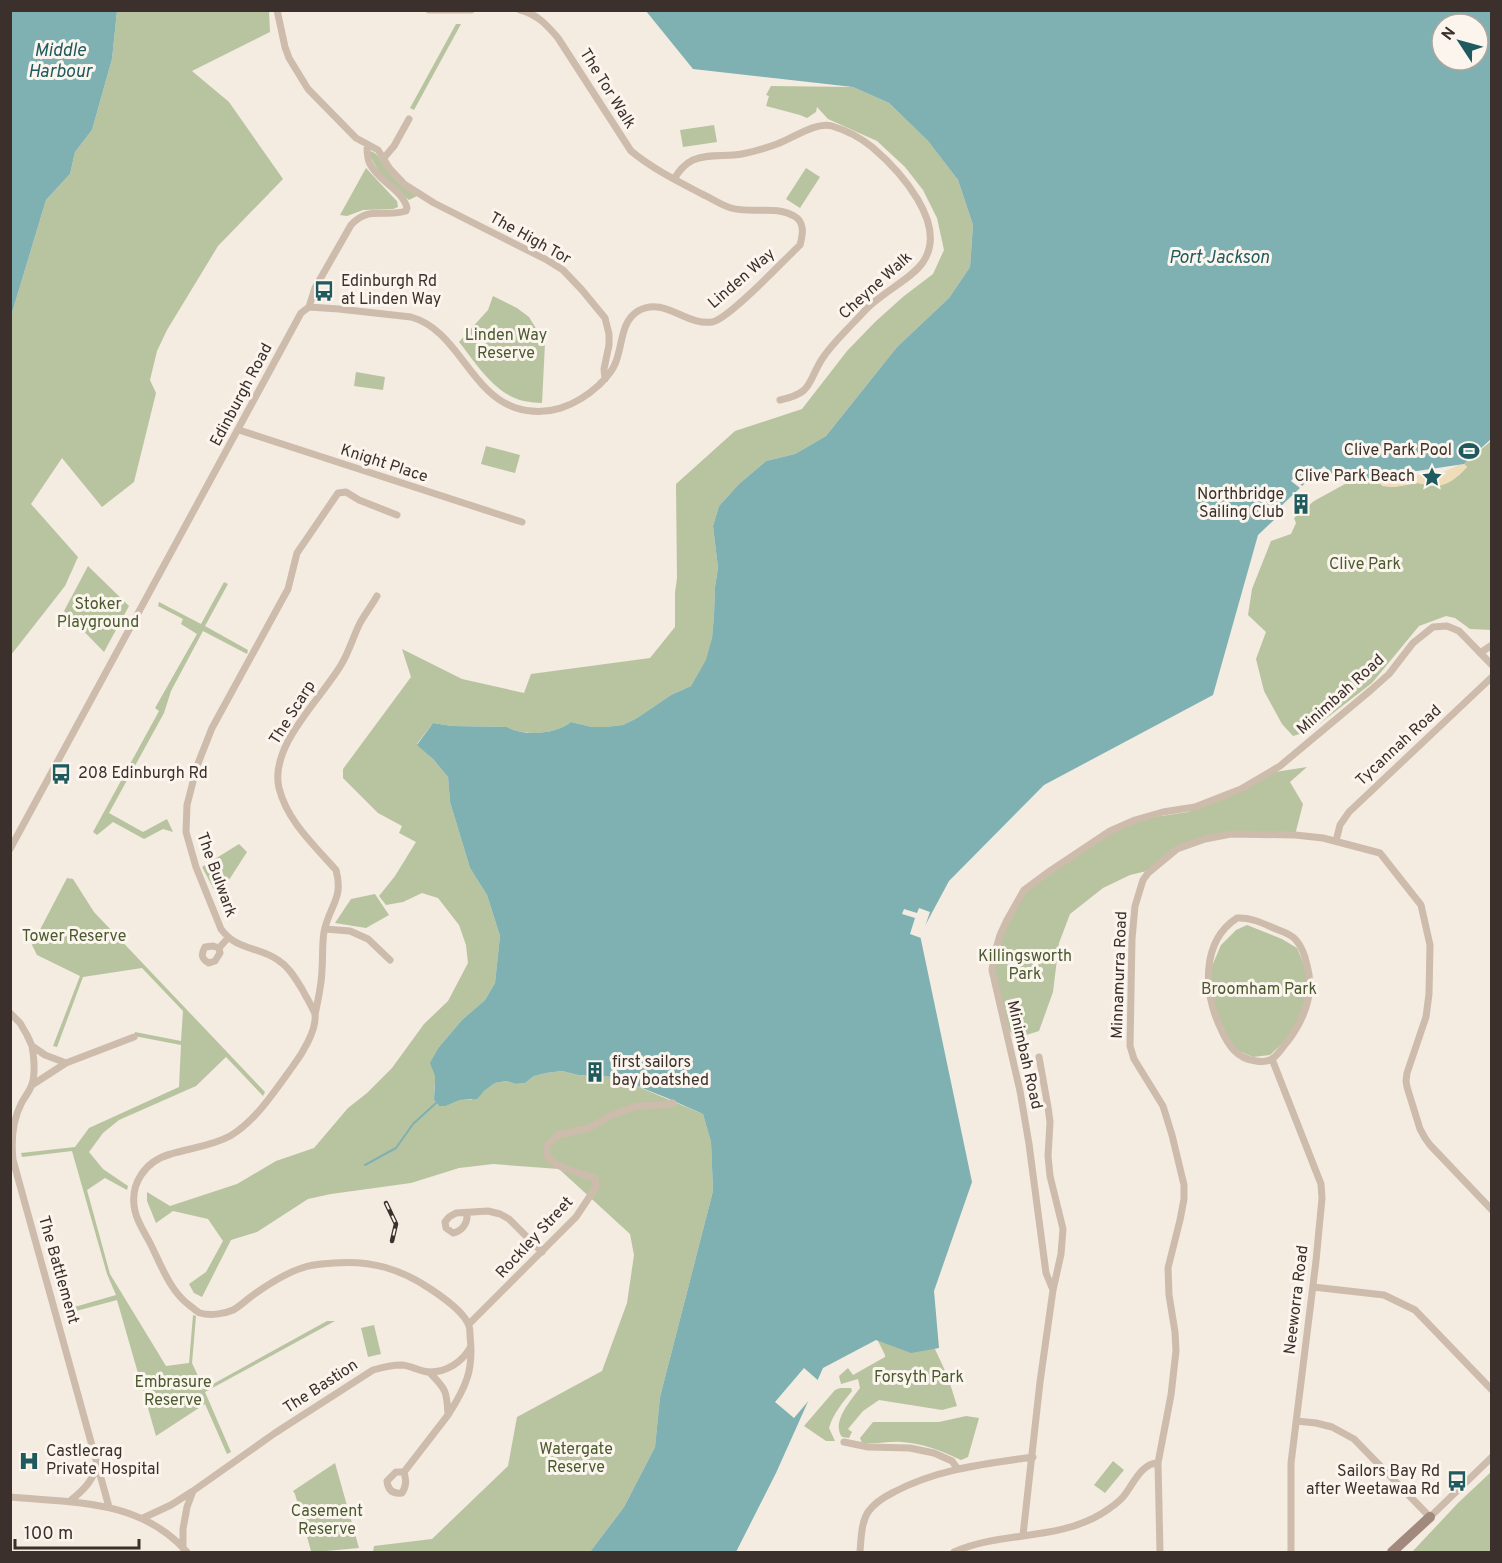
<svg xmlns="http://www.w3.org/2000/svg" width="1502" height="1563" font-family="Overpass,sans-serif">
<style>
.green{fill:#b8c4a0}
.sand{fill:#efdcb8}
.water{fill:#7fb0b2;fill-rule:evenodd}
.pier{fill:#f4ebe1}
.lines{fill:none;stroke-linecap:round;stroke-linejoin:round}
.stream{stroke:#7fb0b2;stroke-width:2}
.street{stroke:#cdbbac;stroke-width:7}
.secondary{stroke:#a18a7d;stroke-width:10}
.rail-casing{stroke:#3b302b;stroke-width:4.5}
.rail{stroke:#fbf5ee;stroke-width:2;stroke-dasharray:7;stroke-linecap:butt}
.labels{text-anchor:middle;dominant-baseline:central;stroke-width:6;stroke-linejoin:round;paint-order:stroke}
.street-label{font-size:16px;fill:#3b302b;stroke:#fbf5ee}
.poi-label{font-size:16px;fill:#3b302b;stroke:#fbf5ee;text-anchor:start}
.park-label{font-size:16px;fill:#4a5a2e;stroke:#fbf5ee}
.water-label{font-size:18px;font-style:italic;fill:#1f5a5e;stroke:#fbf5ee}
</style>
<rect width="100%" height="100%" fill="#f4ebe1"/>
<path class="green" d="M 117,11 L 269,11 L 270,32 L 192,71 L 229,102 L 283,179 L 218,246 L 167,330 L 157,351 L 150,380 L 156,393 L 134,482 L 102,507 L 62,458 L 31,504 L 78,557 L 65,586 L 11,655 L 11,316 L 46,200 L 70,174 L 75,152 L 92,130 L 112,59 Z
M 456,24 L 461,24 L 414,110 L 410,108 Z
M 771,86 L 853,87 L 889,103 L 928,141 L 958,180 L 973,225 L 970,267 L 949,298 L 897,347 L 826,436 L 795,454 L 766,461 L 739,484 L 719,506 L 713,526 L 718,568 L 715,587 L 714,615 L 712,638 L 707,660 L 691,686 L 671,695 L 637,718 L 623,725 L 605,727 L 592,727 L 571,722 C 556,734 524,737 507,727 L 452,726 L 433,723 L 417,744 L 433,759 L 448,777 L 450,802 L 470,868 L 487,895 L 500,936 L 495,983 L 485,1000 L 462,1020 L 439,1047 L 434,1089 L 434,1100 L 439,1106 L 446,1106 L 460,1100 L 471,1100 L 495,1083 L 506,1081 L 516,1084 L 525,1083 L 534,1076 L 546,1073 L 562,1071 L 578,1075 L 615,1077 L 703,1114 L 711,1142 L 713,1191 L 660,1397 L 655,1447 L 624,1507 L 590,1552 L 373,1552 L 374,1546 L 432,1539 L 508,1466 L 517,1417 L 602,1371 L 627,1303 L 634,1255 L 630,1234 L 559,1169 L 493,1164 L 459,1168 L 411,1183 L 331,1194 L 308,1199 L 257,1232 L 231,1240 L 202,1297 L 194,1293 L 189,1284 L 206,1272 L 223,1241 L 208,1219 L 173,1211 L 156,1223 L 147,1201 L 147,1192 L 170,1206 L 237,1184 L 276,1161 L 314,1148 L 348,1108 L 367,1093 L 392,1068 L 424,1024 L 448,1001 L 468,963 L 466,945 L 459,925 L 438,898 L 422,893 L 403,902 L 386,905 L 379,896 L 395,876 L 416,842 L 399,833 L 402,826 L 378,813 L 343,778 L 343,769 L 411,677 L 402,649 L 462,679 L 524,693 L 531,674 L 650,658 L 675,627 L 675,593 L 677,578 L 676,484 L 735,431 L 802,409 L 847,351 L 875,322 L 904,296 L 933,274 L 944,250 L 937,218 L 923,190 L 905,167 L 877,141 L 828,119 L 817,107 L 816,112 L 807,118 L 800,115 L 766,106 L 769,96 L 766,95 Z
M 714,125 L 717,142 L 683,147 L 680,130 Z
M 371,151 C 381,155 388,173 397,181 C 403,187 411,191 417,196 L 409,200 C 391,185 378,175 369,153 Z
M 366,168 L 392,196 L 397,201 L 398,207 L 393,209 L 363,210 L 347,216 L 340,215 Z
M 806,168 L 820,177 L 800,208 L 786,199 Z
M 493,296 L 517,308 L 529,317 L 545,343 L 542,403 C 536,403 530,402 524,401 C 495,395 476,363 459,342 L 488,310 Z
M 356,372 L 385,377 L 383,390 L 354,386 Z
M 1491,441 L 1491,630 L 1470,629 L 1455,618 L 1446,616 L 1419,626 L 1372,683 L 1310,731 L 1293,736 L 1282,724 L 1264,691 L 1256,659 L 1266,632 L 1248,615 L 1252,589 L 1271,541 L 1291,534 L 1296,523 L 1294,518 L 1314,501 L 1345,484 L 1373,479 L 1383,486 L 1394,487 L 1418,483 L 1431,486 L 1459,475 L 1467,467 L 1464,464 Z
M 486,446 L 520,455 L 515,473 L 481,464 Z
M 88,566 L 129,606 L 104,652 L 64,611 Z
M 224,582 L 228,584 L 205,626 L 248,650 L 247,654 L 203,631 L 171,691 L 164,713 L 109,813 L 143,832 L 167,819 L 173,832 L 163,829 L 144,839 L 113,822 L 97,835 L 93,832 L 159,711 L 155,708 L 197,634 L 181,624 L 183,619 L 158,606 L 159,602 L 201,624 Z
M 1307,767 L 1290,782 L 1303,804 L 1295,835 L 1219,837 L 1188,844 L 1151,870 L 1130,875 L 1103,888 L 1070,914 L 1059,943 L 1053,992 L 1039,1031 L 1014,1039 L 1001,1014 L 992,971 L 1007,920 L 1024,890 L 1095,840 L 1135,820 L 1188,812 L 1269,773 Z
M 239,844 L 247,852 L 218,897 L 202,867 Z
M 67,878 L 73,879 L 94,912 L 265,1092 L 263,1096 L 226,1057 L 196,1086 L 119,1120 L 103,1133 L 89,1152 L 103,1169 L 128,1186 L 127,1190 L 105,1178 L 87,1190 L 110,1274 L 166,1366 L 189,1363 L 193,1315 L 196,1316 L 192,1363 L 204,1389 L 327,1321 L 335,1321 L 205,1392 L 231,1452 L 227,1454 L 205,1404 L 156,1436 L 117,1300 L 65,1314 L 64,1310 L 116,1295 L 107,1274 L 72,1151 L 22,1157 L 21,1153 L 75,1147 L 89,1128 L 179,1087 L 181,1045 L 134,1036 L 135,1032 L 181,1041 L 183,1011 L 142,968 L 83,977 L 57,1047 L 53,1046 L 80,976 L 37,955 L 32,945 Z
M 375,894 L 389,915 L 366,928 L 335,923 L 351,899 Z
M 1247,925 L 1282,939 L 1297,948 L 1305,967 L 1310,987 L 1306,1010 L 1289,1037 L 1270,1055 L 1253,1057 L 1236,1050 L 1212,1009 L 1212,966 L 1221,945 L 1236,930 Z
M 374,1325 L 381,1354 L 368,1357 L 361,1328 Z
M 877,1339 L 934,1347 L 948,1377 L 957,1406 L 942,1410 L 879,1400 L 863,1411 L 848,1429 L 852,1432 L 849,1438 L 842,1437 C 831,1422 851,1400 860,1388 L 858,1379 L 841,1384 L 839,1376 L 848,1368 L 853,1375 L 885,1357 L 885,1355 Z
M 840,1388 L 851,1388 L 852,1391 C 843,1402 833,1414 829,1428 L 835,1441 L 826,1441 L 804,1426 L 835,1390 Z
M 966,1416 L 979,1418 L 968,1457 L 961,1460 C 942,1451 922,1443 901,1442 C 888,1441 875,1445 862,1443 L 860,1438 L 873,1422 L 939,1422 Z
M 1113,1461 L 1124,1470 L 1105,1493 L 1094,1485 Z
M 335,1463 L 359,1548 L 315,1552 L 311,1551 L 295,1494 L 293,1491 Z
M 1491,1472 L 1491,1552 L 1412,1552 L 1458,1503 Z"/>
<path class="sand" d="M 1464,464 L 1467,467 C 1457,478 1447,487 1432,486 C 1427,486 1422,483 1418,483 C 1398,483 1393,494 1373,479 L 1443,472 L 1459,465 Z"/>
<path class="water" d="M 11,10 L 117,11 L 112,59 L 92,130 L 75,152 L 70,174 L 46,200 L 11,316 Z
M 646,11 L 1491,11 L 1491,439 L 1464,464 L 1390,475 L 1306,490 L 1258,535 L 1213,695 L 1044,785 L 949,881 L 920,935 L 972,1182 L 934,1291 L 939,1348 L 911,1353 L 876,1340 L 823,1368 L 776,1473 L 736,1552 L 590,1552 L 624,1507 L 655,1447 L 660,1397 L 713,1191 L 711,1142 L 703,1114 L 667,1098 L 615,1077 L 578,1075 L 562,1071 L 546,1073 L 534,1076 L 525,1083 L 516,1084 L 506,1081 L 495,1083 L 484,1091 L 477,1099 L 460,1100 L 446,1106 L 439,1106 L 434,1100 L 435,1076 L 430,1063 L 439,1047 L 462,1020 L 485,1000 L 495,983 L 500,936 L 487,895 L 470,868 L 450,802 L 448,777 L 433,759 L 417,745 L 433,723 L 452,726 L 507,727 C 524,737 556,734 571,722 L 592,727 L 605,727 L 623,725 L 637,718 L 671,695 L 691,686 L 706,660 L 712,638 L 714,615 L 715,587 L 718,568 L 713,526 L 719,506 L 739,484 L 766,461 L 795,454 L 826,436 L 897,347 L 949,298 L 970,267 L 973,225 L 958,180 L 928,141 L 889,103 L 853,87 L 693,69 ZM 1442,24 L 1478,24 L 1478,60 L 1442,60 Z"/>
<path class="pier" d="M 1324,466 L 1337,479 L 1342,475 L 1347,480 L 1342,485 L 1307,493 L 1287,512 L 1281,506 L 1300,488 L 1291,481 L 1295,476 L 1299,479 L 1298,481 L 1302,486 Z
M 919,908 L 930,912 L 921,938 L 910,934 L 915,918 L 902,914 L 904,909 L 917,913 Z
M 804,1368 L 820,1382 L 816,1392 L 794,1418 L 775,1402 Z"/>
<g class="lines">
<path class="stream" d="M 365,1165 L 396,1148 L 413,1124 L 436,1103"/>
<path class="street" d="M 277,10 L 285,47 L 289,58 L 308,89 L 356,138 L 378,150 L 390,169 L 404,184 L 434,203 L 547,260 L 563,270 L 582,290 L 605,318 L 609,334 L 609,345 L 604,369 L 605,379
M 429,10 L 471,10
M 383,159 L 394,146 L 409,119
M 674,179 C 679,171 684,164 693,160 C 709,153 725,157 742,154 C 753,152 766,148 777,144 C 792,139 816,121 832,126 C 845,130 861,138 872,147 C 899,170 949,224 923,262 C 914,276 891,288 878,299 C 869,305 862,314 855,321 C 844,333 831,345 822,359 C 807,383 813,393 780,400
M 309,307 L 339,309 L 411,317 C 458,330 470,393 516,408 C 547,418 576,406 599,385 C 605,379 612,372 615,364 C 623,346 620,322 638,311 C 664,296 686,326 712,322 C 729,319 785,259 800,245 C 803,234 805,222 794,216 C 776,205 751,214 731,208 C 721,205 711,198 702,194 C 677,181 653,169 631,151 L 558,38 C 547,25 537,14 520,10
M 239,430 L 522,522
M 397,515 L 359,500 L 346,492 L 338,493 L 297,553 L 288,589 L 212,728 L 197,766 L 187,805 L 186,832 L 196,867 L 221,929 C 237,951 258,946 278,960 C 289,967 295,978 302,989 C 305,995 313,1008 315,1014 C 317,1030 302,1054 293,1066 C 277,1088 255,1122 230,1136 C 212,1146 190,1148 171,1154 C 145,1161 129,1184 135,1211 C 137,1221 144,1232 149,1241 C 160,1262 169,1290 189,1305 C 192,1307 197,1312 200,1313 C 210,1316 224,1314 233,1310 C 241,1306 248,1298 256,1293 C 269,1284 286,1273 302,1268 C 312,1264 323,1264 334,1263 C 372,1260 401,1269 432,1290 C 444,1298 465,1313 469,1326 C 470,1329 470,1332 470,1336 C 474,1370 466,1387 448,1415
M 1480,653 L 1492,645
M 1336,841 L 1340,825 L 1349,812 L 1492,677
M 10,849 L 301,313 L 309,307 L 315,288 L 351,225 C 369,205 384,218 406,211 L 407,208 C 403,190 378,181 370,164 C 367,159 367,151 367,145
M 1237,918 C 1251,917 1264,924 1276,929 C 1283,932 1291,934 1296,940 C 1302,947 1305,956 1307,965 C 1315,993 1305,1018 1288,1041 C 1283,1046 1279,1054 1273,1058 C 1268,1062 1262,1062 1256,1061 C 1237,1059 1228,1045 1221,1029 C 1204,994 1200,942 1237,918 Z
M 325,929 L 350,931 L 368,939 L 390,960
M 219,948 L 213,946 L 205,947 C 201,954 201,959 209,963 L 215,961 L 220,953 L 219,948 L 228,938
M 10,1013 L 20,1023 L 27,1035 L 32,1046 L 45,1055 L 66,1063 L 134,1037
M 315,1015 C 318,999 322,984 322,969 C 323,956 322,944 324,932 C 329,906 344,899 336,870 C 315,846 287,821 279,788 C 269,746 321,699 341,665 C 349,652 353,637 360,623 C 365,614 372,605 377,596
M 32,1046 C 34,1058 36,1072 32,1084 C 30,1091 24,1098 21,1104 C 12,1122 11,1141 13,1160 L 109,1507
M 1272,1059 L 1321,1184 L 1322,1198 L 1316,1261 L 1291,1463 L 1291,1552
M 32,1085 L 66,1063
M 467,1213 C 468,1222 463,1231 453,1233 L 446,1228 L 445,1222 L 449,1217 L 456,1213 L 488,1211 L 500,1214 L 509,1219 L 542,1252
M 1313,1287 L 1384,1295 L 1415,1310 L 1492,1390
M 1053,1290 L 1046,1273 L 1029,1144 L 1020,1091 L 992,970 L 994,956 L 1000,935 L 1007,920 L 1024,890 L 1047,873 L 1110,831 L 1135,820 L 1163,812 L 1195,807 L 1241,789 L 1280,766 L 1371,690 L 1389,674 L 1413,643 L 1433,627 L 1447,626 L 1459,631 L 1492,665
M 469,1324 L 576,1217 L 596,1187 L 595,1178 C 583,1174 557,1168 549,1159 C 546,1155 547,1149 547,1145 L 558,1135 L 589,1128 L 612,1115 L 637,1106 L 664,1105 L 673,1103
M 1296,1421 L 1316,1423 L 1332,1427 L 1354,1439 L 1430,1517 L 1492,1457
M 844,1442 L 868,1447 L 910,1448 L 934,1453 L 952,1461 L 957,1468
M 404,1472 L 396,1472 L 387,1481 C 388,1490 393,1494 402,1493 C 407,1485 406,1480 404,1472 L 448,1415 C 447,1391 446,1389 429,1372
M 10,1497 C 75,1503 140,1499 187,1552
M 70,1501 C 86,1488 90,1483 99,1464
M 143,1518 L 171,1505 L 193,1491
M 1023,1535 L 1040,1382 L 1053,1290 L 1061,1254 L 1063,1229 L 1050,1176 L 1048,1156 L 1050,1122 L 1048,1107 L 1039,1057
M 183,1548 L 183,1529 L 187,1507 L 193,1491 L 275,1433 L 373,1370 C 383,1367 392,1365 402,1365 C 412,1366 421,1372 430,1372 C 447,1372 462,1362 470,1348
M 860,1552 C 861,1540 861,1523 868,1512 C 874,1503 884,1497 894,1492 C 937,1469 984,1464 1033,1457
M 954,1552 C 1001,1531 1056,1541 1101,1514 C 1109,1509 1117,1504 1123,1497 C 1133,1485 1141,1463 1158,1463
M 1160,1552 L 1158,1463 L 1171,1395 L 1176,1351 L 1175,1332 L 1169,1295 L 1168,1268 L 1180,1220 L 1184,1199 L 1184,1185 L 1172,1135 L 1163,1106 L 1134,1059 L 1130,1046 L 1132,939 L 1135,906 L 1143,880 L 1148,873 L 1177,849 L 1205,839 L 1231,834 L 1295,835 L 1323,838 L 1380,853 L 1421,905 L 1430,945 L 1429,994 L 1426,1017 L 1407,1073 L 1406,1081 L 1407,1087 L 1420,1129 L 1425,1138 L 1430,1145 L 1492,1210"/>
<path class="secondary" d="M 1392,1552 L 1430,1517"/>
<g class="rail-casing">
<path id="rail" d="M 386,1203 L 396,1224 L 392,1241"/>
</g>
<use href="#rail" class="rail"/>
</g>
<defs>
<g id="bus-bare" transform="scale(1.62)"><path d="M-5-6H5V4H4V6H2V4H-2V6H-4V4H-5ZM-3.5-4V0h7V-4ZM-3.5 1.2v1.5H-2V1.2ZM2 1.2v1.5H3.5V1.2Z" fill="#1f5a5e" stroke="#fbf5ee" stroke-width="2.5" paint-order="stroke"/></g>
<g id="stadium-bare" transform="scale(1.62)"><path d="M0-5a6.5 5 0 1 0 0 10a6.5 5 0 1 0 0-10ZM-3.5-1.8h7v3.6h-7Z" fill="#1f5a5e" stroke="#fbf5ee" stroke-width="2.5" paint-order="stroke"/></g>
<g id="sight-bare" transform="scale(1.62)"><path d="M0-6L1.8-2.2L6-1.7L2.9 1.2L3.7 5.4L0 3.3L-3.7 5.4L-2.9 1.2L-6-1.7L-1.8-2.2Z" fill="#1f5a5e" stroke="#fbf5ee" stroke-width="2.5" paint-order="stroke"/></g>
<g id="building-bare" transform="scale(1.62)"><path d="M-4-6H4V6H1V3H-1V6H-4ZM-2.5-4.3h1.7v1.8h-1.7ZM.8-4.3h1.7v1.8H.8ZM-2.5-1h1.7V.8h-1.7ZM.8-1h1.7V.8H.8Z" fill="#1f5a5e" stroke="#fbf5ee" stroke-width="2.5" paint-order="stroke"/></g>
<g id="hospital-bare" transform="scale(1.62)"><path d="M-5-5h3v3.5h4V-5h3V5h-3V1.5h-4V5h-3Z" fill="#1f5a5e" stroke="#fbf5ee" stroke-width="2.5" paint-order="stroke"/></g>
</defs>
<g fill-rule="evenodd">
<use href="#bus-bare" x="324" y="291"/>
<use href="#stadium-bare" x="1469" y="451"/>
<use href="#sight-bare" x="1432" y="477"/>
<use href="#building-bare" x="1301" y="504"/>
<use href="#bus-bare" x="61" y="774"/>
<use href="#building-bare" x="595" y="1072"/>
<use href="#hospital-bare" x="29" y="1461"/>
<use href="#bus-bare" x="1457" y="1481"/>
</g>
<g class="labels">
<g class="street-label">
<text transform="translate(607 89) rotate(58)">The Tor Walk</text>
<text transform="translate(530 239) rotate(29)">The High Tor</text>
<text transform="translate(742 279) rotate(-41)">Linden Way</text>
<text transform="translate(876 286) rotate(-42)">Cheyne Walk</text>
<text transform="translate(242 395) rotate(-62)">Edinburgh Road</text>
<text transform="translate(384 464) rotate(18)">Knight Place</text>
<text transform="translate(1341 695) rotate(-42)">Minimbah Road</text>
<text transform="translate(293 713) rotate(-58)">The Scarp</text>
<text transform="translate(1399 746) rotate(-43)">Tycannah Road</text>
<text transform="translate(216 875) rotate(70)">The Bulwark</text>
<text transform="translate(1120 975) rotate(-88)">Minnamurra Road</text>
<text transform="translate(1024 1055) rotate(77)">Minimbah Road</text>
<text transform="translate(535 1238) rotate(-47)">Rockley Street</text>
<text transform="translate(58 1270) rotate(74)">The Battlement</text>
<text transform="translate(1297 1300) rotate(-83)">Neeworra Road</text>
<text transform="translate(321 1387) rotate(-33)">The Bastion</text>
</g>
<g class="poi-label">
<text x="341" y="282">Edinburgh Rd<tspan x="341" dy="18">at Linden Way</tspan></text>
<text x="1452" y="451" text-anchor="end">Clive Park Pool</text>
<text x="1415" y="477" text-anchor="end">Clive Park Beach</text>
<text x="1284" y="495" text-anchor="end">Northbridge<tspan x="1284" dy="18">Sailing Club</tspan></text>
<text x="78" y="774">208 Edinburgh Rd</text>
<text x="612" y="1063">first sailors<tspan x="612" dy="18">bay boatshed</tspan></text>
<text x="46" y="1452">Castlecrag<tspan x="46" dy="18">Private Hospital</tspan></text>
<text x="1440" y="1472" text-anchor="end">Sailors Bay Rd<tspan x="1440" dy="18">after Weetawaa Rd</tspan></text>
</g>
<g class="park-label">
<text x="506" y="336">Linden Way<tspan x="506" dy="18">Reserve</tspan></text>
<text x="1365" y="565">Clive Park</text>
<text x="98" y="605">Stoker<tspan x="98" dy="18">Playground</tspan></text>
<text x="74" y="937">Tower Reserve</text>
<text x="1025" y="957">Killingsworth<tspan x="1025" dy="18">Park</tspan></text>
<text x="1259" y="990">Broomham Park</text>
<text x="919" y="1378">Forsyth Park</text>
<text x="173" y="1383">Embrasure<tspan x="173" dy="18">Reserve</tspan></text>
<text x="576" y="1450">Watergate<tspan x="576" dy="18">Reserve</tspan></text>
<text x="327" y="1512">Casement<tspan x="327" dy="18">Reserve</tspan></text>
</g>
<g class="water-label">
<text x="60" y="51">Middle<tspan x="60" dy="21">Harbour</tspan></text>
<text x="1219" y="258">Port Jackson</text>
</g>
</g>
<rect width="1502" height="1563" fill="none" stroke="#3b302b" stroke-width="24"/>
<g transform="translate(1460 42) rotate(306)"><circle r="28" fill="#fbf5ee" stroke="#aea6a0" stroke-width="1.5"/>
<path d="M0-4.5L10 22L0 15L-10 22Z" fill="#1f5a5e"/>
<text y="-9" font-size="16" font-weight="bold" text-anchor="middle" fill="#3b302b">N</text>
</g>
<path d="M15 1539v9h124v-9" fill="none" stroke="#3b302b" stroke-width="3"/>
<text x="24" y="1539" font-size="18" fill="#3b302b" stroke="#fbf5ee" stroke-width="4.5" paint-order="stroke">100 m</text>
</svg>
